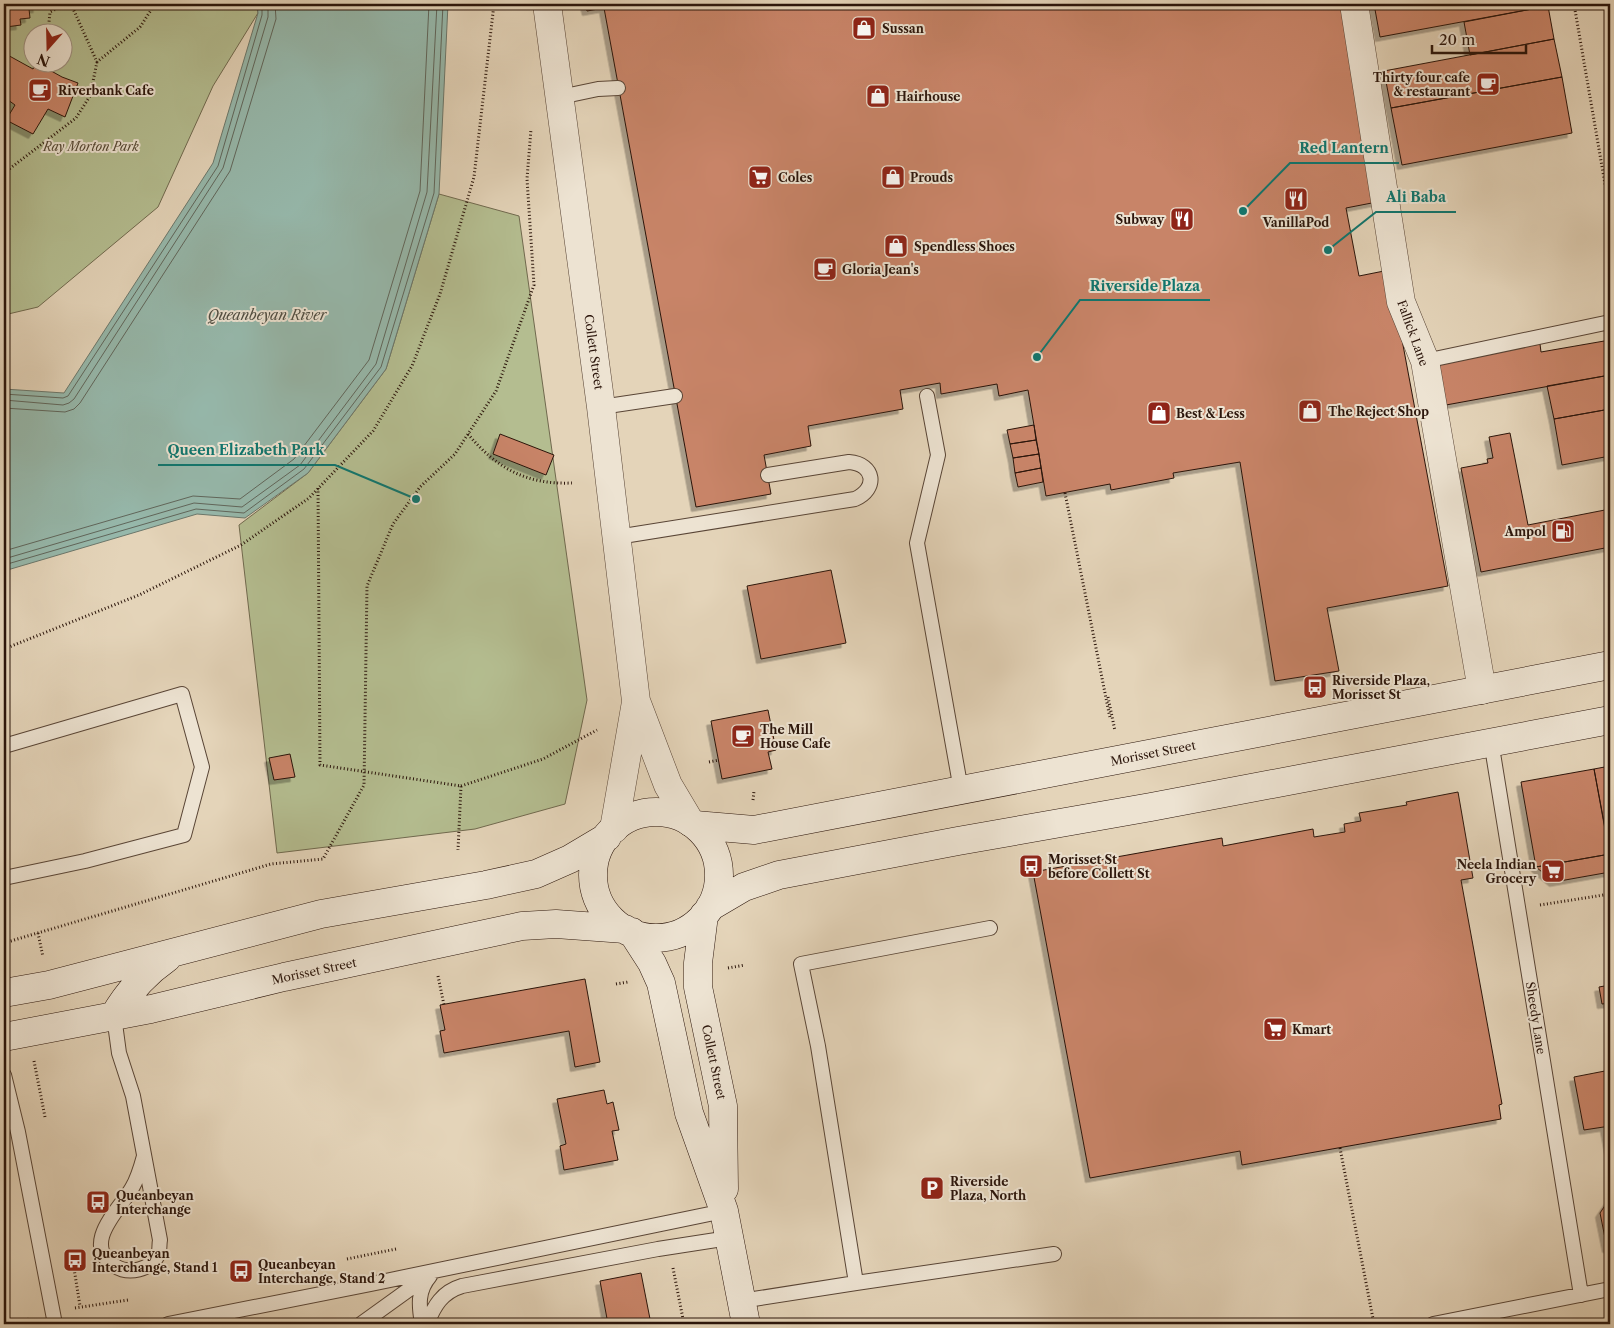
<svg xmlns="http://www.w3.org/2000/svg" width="1614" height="1328" font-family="'Libre Caslon Text',serif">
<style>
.green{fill:#b4bd90;stroke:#70694e;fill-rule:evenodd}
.water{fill:#96b8ab;stroke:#6b776b}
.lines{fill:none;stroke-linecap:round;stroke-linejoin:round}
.shore{stroke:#60665b;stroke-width:1}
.building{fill:#c88467;stroke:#2b150b;filter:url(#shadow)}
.lane-casing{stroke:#594536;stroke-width:16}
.street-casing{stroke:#594536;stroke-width:29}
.secondary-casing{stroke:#2b150b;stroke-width:29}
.path{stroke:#2b150b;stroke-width:3;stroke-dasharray:1 2.5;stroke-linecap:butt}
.lane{stroke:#ede3d2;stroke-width:14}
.street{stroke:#ede3d2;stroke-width:28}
.secondary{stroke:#ede3d2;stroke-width:28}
.labels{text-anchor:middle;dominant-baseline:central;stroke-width:4;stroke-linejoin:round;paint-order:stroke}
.poi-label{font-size:12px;font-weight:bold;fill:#2b150b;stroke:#ede3d2;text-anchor:start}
.park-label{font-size:12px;font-style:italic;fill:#544733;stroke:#ede3d2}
.street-label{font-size:12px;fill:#2b150b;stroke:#ede3d2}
.water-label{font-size:14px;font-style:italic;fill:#504e43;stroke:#ede3d2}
.leader{fill:none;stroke:#0f766e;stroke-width:2}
.callout-dot{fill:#0f766e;stroke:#ede3d2;stroke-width:2}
.callout-label{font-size:14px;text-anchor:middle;font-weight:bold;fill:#0f766e;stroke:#ede3d2;stroke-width:4;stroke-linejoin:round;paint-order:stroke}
</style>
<defs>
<filter id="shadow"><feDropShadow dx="-4.5" dy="4.5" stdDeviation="0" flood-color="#0004"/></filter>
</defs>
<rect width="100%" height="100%" fill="#e4d4b9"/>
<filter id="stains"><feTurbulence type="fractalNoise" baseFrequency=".004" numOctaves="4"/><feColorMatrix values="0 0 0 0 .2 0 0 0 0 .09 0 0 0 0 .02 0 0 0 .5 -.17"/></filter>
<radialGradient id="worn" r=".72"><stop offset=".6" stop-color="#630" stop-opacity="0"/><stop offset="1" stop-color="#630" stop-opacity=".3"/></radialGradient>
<path class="green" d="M 4,4 L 256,4 L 258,13 L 213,86 L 158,207 L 38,307 L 4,315 ZM 32,32 L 62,32 L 62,62 L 32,62 Z
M 439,194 L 519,216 L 587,700 L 565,804 L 475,829 L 277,853 L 239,525 L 308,473 L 386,369 Z"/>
<path class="water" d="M 257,4 L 448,4 L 439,194 L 386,369 L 308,473 L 245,518 L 197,514 L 4,571 L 4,389 L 64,393 L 213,163 L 258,13 Z"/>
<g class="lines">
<path class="shore" d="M 4,394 L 63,398 L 68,396 L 218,166 L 262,15 L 262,4
M 4,400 L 63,405 L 69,403 L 74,399 L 223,168 L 268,17 L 268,4
M 4,408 L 65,412 L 74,409 L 80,403 L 230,171 L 276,19 L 275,4
M 4,551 L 193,496 L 240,499 L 294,459 L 369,360 L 420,191 L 429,4
M 4,559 L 194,503 L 242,507 L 300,465 L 376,364 L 427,192 L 437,4
M 4,565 L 196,509 L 244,513 L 304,469 L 381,367 L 434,193 L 443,4"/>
</g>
<path class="building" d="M 4,4 L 37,4 L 38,8 L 29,9 L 30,18 L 20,19 L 21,25 L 6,27 L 5,22 L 4,22 Z
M 585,4 L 1345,4 L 1382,201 L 1346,208 L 1359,276 L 1389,270 L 1448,586 L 1327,608 L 1339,671 L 1275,681 L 1240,462 L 1173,473 L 1174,478 L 1111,490 L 1110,484 L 1046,496 L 1028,390 L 999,396 L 997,384 L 941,394 L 940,383 L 900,390 L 903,409 L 808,426 L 811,446 L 764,455 L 771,494 L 696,507 L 604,8 L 587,11 Z
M 1374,4 L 1548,4 L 1548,6 L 1380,37 Z
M 1548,6 L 1554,39 L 1470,55 L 1464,22 Z
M 1554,39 L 1562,77 L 1391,108 L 1384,71 Z
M 4,53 L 33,69 L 37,63 L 62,77 L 78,83 L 65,117 L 48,109 L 33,134 L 6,120 L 15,105 L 4,97 Z
M 1562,77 L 1572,133 L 1402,165 L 1391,108 Z
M 1610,340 L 1610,375 L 1446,405 L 1438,362 L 1540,344 L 1541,352 Z
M 1610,375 L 1610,409 L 1554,419 L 1547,386 Z
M 1610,409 L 1610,456 L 1562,465 L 1554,419 Z
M 1034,425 L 1036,440 L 1010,444 L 1007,430 Z
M 1510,433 L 1528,525 L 1610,509 L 1610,547 L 1481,572 L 1461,468 L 1488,463 L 1487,459 L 1493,458 L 1489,437 Z
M 500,434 L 554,455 L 546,475 L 493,454 Z
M 1036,440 L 1039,454 L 1013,458 L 1010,444 Z
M 1039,454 L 1041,468 L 1015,473 L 1013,458 Z
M 1041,468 L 1043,482 L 1018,487 L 1015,473 Z
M 831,570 L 846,643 L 761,659 L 747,586 Z
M 768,710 L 776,750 L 768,752 L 772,769 L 722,779 L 711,721 Z
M 290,754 L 295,777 L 274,780 L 269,758 Z
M 1610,766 L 1610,857 L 1594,769 Z
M 1594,769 L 1610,854 L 1536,867 L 1521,782 Z
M 1458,792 L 1473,878 L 1461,880 L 1502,1104 L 1499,1105 L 1501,1119 L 1242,1165 L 1240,1151 L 1090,1178 L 1033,872 L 1222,838 L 1223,846 L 1313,829 L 1314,837 L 1345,832 L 1344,824 L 1361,821 L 1359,813 L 1407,805 L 1406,802 Z
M 1610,854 L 1610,872 L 1554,882 L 1536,867 Z
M 585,979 L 600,1062 L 575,1067 L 569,1031 L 444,1053 L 440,1031 L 445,1030 L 440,1005 Z
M 1610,985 L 1610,1003 L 1602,1004 L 1599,987 Z
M 1610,1070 L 1610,1126 L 1584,1130 L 1574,1077 Z
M 604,1090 L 607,1104 L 613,1102 L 619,1130 L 612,1131 L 618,1160 L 564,1170 L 560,1146 L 566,1144 L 557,1099 Z
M 1610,1126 L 1610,1154 L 1605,1127 Z
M 1610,1198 L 1610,1248 L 1607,1248 L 1600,1213 Z
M 641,1273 L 651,1324 L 608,1324 L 600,1281 Z"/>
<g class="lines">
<g class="lane-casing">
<path id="lane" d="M 560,97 L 598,89 L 618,88
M 1425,361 L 1610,322
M 927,396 L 938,455 L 917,543 L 961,790
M 601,407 L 675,396
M 617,537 L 855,499 C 878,489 875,464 849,462 L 768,475
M 1491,741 L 1581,1295
M 4,746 L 182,694 L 202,767 L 184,835 L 85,861 L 4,878
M 990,928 L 801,964 L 818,1046 L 856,1283 L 1054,1254
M 114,1016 L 119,1053 L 133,1096 L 160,1240 C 159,1245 160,1251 158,1255 C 150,1270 129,1275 115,1266 C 80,1244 120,1209 132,1188 C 138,1178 141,1167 144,1156
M 4,1075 L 18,1132 L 55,1324
M 741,1301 L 856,1283
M 168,1324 L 371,1284 L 724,1211
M 361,1324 L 429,1275
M 422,1324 C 419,1306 417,1291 430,1276
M 427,1324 C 434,1306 442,1292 462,1286 L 658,1249 L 729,1238
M 1433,1324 L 1610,1289"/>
</g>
<g class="street-casing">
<path id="street" d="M 547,4 L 601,407 L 636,701 L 668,785 L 690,822
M 1354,4 L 1401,302 L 1425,361 L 1482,690
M 614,829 L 636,702"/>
</g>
<g class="secondary-casing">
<path id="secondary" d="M593 875a63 63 0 1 1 126 0a63 63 0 1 1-126 0Z
M 695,825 L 754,830 L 1610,665
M 710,907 L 744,887 L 779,875 L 958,841 L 1151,807 L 1610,720
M 704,915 L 698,963 L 698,987 L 723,1106 L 724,1189
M 632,932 L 652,963 L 661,983 L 689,1113 L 724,1211 L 746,1324
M 4,993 L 49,985 L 321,914 L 486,885 L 536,874 L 570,859 L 607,837
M 114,1016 C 128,992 144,974 167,958
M 4,1037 L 151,1009 L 284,977 L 522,926 L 556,924 L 625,929"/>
</g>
<path class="path" d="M 71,4 L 97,62 L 140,27 L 155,4
M 1574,4 L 1610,213
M 48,32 L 50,12 L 66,4
M 46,66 L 46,62
M 4,113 L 6,111
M 4,173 L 76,118 L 90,96 L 97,62
M 468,434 C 496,468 527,485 572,483
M 318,488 L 320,765 L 461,786 L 458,850
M 1065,493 L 1110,718
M 4,649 L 139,595 L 241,545 L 309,498 L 373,431 L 412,366 L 440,294 L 474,177 L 494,4
M 1108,697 L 1115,731
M 709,762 L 719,760
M 461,786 L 543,759 L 597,730
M 753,800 L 754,791
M 1540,905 L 1610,894
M 38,933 L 43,957
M 4,943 L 271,864 L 323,859 L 364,785 L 367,586 L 393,524 L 420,487 L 455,454 L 496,391 L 534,285 L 527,179 L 531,129
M 728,968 L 745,965
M 438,976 L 444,1005
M 616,984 L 628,982
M 34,1061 L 45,1117
M 1340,1148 L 1374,1324
M 347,1259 L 396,1249
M 73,1262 L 80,1306
M 673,1268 L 684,1324
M 75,1308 L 128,1300
M 7,1324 L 30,1319"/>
<use href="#lane" class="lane"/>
<use href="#street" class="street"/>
<use href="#secondary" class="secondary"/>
</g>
<defs>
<g id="shop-square" transform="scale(1.25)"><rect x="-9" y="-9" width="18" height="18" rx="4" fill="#8f2418" stroke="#ede3d2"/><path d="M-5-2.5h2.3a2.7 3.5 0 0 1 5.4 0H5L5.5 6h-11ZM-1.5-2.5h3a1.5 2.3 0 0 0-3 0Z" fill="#fff"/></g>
<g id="cafe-square" transform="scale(1.25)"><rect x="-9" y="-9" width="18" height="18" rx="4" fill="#8f2418" stroke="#ede3d2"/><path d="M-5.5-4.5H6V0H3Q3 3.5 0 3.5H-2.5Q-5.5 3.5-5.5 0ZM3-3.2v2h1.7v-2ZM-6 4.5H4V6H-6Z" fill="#fff"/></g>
<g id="supermarket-square" transform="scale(1.25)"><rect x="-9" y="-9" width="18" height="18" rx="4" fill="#8f2418" stroke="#ede3d2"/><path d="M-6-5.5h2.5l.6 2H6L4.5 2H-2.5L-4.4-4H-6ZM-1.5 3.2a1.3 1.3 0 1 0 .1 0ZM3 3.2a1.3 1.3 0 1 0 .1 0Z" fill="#fff"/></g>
<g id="restaurant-square" transform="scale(1.25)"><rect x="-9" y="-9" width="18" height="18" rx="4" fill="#8f2418" stroke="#ede3d2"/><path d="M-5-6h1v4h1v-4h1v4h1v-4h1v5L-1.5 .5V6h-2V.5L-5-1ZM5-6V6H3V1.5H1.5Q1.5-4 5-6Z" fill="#fff"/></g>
<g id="fuel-square" transform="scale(1.25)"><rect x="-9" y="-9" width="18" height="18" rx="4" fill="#8f2418" stroke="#ede3d2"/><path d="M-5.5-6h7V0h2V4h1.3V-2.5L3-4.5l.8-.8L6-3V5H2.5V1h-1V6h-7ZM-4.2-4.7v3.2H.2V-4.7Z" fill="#fff"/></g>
<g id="bus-square" transform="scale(1.25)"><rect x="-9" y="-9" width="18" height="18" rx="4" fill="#8f2418" stroke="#ede3d2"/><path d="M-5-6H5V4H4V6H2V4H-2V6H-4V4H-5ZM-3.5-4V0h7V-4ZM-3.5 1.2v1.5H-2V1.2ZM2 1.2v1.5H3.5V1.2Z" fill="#fff"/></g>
<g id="parking-square" transform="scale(1.25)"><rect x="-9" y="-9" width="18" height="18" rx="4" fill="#8f2418" stroke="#ede3d2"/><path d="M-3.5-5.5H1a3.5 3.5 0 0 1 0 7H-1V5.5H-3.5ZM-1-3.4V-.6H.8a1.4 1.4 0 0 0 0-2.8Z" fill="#fff"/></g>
</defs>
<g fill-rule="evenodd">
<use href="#shop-square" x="864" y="28"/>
<use href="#cafe-square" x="1488" y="84"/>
<use href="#cafe-square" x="40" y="90"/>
<use href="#shop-square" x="878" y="96"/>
<use href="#supermarket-square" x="760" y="177"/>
<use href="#shop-square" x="893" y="177"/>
<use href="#restaurant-square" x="1296" y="199"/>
<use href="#restaurant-square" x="1182" y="219"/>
<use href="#shop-square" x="896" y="246"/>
<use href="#cafe-square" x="825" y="269"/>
<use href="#shop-square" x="1310" y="411"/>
<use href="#shop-square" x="1159" y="413"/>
<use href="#fuel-square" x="1563" y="531"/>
<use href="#bus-square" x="1315" y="687"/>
<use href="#cafe-square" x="743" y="736"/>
<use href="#bus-square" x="1031" y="866"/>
<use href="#supermarket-square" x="1553" y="871"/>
<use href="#supermarket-square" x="1275" y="1029"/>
<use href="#parking-square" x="932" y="1188"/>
<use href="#bus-square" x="98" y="1202"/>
<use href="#bus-square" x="75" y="1260"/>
<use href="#bus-square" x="241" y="1271"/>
</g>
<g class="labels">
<g class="poi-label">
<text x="882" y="28">Sussan</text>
<text x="1470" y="77" text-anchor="end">Thirty four cafe<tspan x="1470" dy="14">&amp; restaurant</tspan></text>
<text x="58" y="90">Riverbank Cafe</text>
<text x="896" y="96">Hairhouse</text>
<text x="778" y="177">Coles</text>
<text x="910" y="177">Prouds</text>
<text x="1164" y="219" text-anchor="end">Subway</text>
<text x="1296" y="222" text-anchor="middle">VanillaPod</text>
<text x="914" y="246">Spendless Shoes</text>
<text x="842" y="269">Gloria Jean's</text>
<text x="1328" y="411">The Reject Shop</text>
<text x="1176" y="413">Best &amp; Less</text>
<text x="1546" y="531" text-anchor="end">Ampol</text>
<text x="1332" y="680">Riverside Plaza,<tspan x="1332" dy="14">Morisset St</tspan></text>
<text x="760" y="729">The Mill<tspan x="760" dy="14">House Cafe</tspan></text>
<text x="1048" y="859">Morisset St<tspan x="1048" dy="14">before Collett St</tspan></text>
<text x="1536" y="864" text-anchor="end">Neela Indian<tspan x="1536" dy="14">Grocery</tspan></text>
<text x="1292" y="1029">Kmart</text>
<text x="950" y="1181">Riverside<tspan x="950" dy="14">Plaza, North</tspan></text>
<text x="116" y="1195">Queanbeyan<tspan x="116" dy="14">Interchange</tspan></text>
<text x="92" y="1253">Queanbeyan<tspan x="92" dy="14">Interchange, Stand 1</tspan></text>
<text x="258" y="1264">Queanbeyan<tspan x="258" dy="14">Interchange, Stand 2</tspan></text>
</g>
<g class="park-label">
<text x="91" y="146">Ray Morton Park</text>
</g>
<g class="street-label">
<text transform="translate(1413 333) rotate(70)">Fallick Lane</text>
<text transform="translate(594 352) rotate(82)">Collett Street</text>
<text transform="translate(1153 753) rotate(-11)">Morisset Street</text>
<text transform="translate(314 971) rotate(-12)">Morisset Street</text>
<text transform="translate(1536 1018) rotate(81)">Sheedy Lane</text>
<text transform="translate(714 1062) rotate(78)">Collett Street</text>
</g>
<g class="water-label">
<text x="267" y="315">Queanbeyan River</text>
</g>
</g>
<path class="leader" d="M1243 211L1290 163H1399M1328 250L1376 212H1456M1037 357L1080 300H1210M416 499L335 465H158"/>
<g class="callout-dot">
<circle cx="1243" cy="211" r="5"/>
<circle cx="1328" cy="250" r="5"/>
<circle cx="1037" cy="357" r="5"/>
<circle cx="416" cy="499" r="5"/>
</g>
<g class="callout-label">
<text x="1344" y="153">Red Lantern</text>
<text x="1416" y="202">Ali Baba</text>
<text x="1145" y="291">Riverside Plaza</text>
<text x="246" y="455">Queen Elizabeth Park</text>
</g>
<rect width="1614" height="1328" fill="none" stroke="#e4d4b9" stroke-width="20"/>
<rect x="5" y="5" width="1604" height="1318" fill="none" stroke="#2b150b" stroke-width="2.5"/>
<rect x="10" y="10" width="1594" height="1308" fill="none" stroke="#2b150b"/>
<g transform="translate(48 48) rotate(200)"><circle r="24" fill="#ede3d2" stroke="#9f9182"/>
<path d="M0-4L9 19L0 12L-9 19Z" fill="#8f2418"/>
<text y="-8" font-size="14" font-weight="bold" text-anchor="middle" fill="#2b150b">N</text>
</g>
<path d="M1432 45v8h94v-8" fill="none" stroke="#2b150b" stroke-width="2.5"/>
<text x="1439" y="45" font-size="15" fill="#2b150b" stroke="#ede3d2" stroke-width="4" paint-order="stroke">20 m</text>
<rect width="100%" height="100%" filter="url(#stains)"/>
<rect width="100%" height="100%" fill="url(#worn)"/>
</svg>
